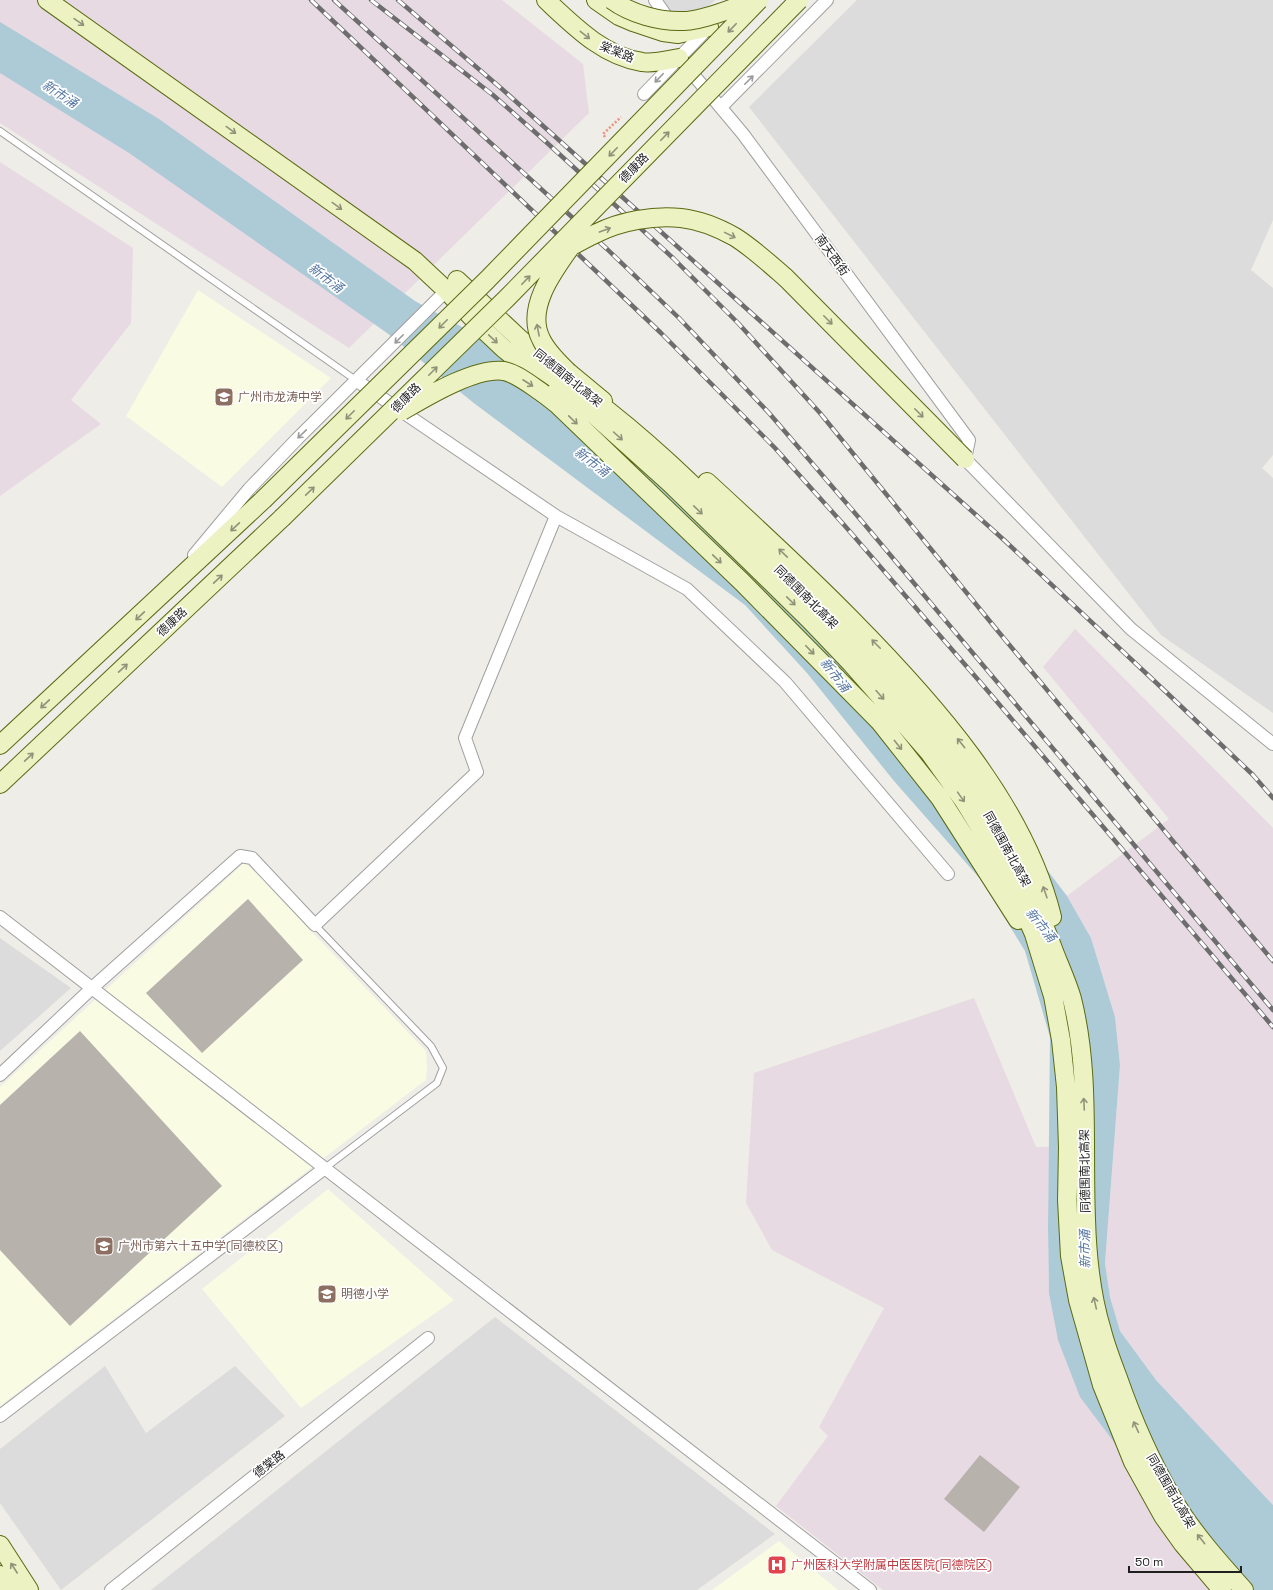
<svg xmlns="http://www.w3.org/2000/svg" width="1273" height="1590" font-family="'Space Grotesk','Noto Sans SC',sans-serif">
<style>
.residential{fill:#dddcdc}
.industrial{fill:#e7dae3}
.education{fill:#f9fbe3}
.water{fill:#adcad7}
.building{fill:#b8b2ad}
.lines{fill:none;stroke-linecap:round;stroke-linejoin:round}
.lane-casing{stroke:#a0a0a0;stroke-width:8}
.street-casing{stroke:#a0a0a0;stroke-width:14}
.secondary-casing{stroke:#5a6a13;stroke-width:20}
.path{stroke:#e9917e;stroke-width:2.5;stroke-dasharray:2 2;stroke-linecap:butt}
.lane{stroke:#fff;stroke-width:6}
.street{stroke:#fff;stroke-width:12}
.secondary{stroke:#ecf2c2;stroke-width:18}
.rail-casing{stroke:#6d6d6d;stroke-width:4.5}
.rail{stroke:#fff;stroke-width:3;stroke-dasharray:9;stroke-linecap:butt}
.secondary-bridge-casing{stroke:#5a6a13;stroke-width:20;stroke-linecap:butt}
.secondary-bridge{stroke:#ecf2c2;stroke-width:18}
.oneway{stroke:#909379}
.oneway2{stroke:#9a9a9a}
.labels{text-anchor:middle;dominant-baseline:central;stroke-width:3.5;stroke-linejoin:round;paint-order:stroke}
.street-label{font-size:12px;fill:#1f1f1f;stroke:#fff}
.education-label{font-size:12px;fill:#785e54;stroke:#fff;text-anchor:start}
.health-label{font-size:12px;fill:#be3a42;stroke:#fff;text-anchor:start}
.water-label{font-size:13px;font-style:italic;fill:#5778a3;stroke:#fff}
</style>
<rect width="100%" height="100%" fill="#efede7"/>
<path class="residential" d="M 662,0 L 715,0 L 684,31 Z
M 857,0 L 1273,0 L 1273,220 L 1251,270 L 1273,288 L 1273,455 L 1262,468 L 1273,478 L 1273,713 L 1161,635 L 749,107 Z
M 0,938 L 71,988 L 0,1051 Z
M 495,1317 L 775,1534 L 697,1590 L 151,1590 Z
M 105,1366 L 146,1433 L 235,1366 L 285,1416 L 61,1590 L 0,1503 L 0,1449 Z"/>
<path class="industrial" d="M 0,0 L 502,0 L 583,64 L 589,113 L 349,348 L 0,123 Z
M 0,162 L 133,248 L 131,323 L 71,400 L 101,424 L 0,496 Z
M 1075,629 L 1273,828 L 1273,1505 L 1156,1380 L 1120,1331 L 1110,1297 L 1105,1263 L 1120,1065 L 1115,1017 L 1091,938 L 1067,896 L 1169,819 L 1043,667 Z
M 974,998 L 1036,1147 L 1049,1147 L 1048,1228 L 1049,1293 L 1273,1590 L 883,1590 L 776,1506 L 828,1436 L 819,1427 L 884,1308 L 772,1250 L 746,1203 L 754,1073 Z"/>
<path class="education" d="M 198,290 L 331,378 L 222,487 L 126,416 Z
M 245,862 L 426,1051 L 427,1067 L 426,1080 L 0,1406 L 0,1087 Z
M 328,1189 L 454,1300 L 301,1408 L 202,1289 Z
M 779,1541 L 838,1590 L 712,1590 Z"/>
<path class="water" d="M 0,22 L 159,119 L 415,301 L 496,346 L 720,528 L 999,807 L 1067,896 L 1091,938 L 1115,1017 L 1120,1065 L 1105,1263 L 1110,1297 L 1120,1331 L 1156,1380 L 1273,1505 L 1273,1590 L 1234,1590 L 1160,1503 L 1080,1397 L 1058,1340 L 1049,1293 L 1048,1228 L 1050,1037 L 1025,951 L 982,881 L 894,781 L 807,673 L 745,605 L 475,404 L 387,333 L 129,153 L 0,73 Z"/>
<path class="building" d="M 248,899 L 303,960 L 202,1053 L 146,993 Z
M 80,1031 L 222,1186 L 70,1326 L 0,1250 L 0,1105 Z
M 980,1455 L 1020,1487 L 984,1532 L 944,1499 Z"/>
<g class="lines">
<g class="lane-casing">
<path id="lane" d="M 0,131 L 357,381
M 315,925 L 431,1046 L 443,1068 L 437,1083 L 325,1168"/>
</g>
<g class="street-casing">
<path id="street" d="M 655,0 L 671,23
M 686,66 L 743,134 L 969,440 L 965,459 L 1131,629 L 1273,744
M 644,94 L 709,27
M 721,107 L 827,0
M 357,381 L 556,516 L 687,589 L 785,682 L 948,874
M 194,555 L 249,489 L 297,439 L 452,285
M 0,917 L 870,1590
M 0,1075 L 92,988 L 240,856 L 252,858 L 315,925 L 477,772 L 465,738 L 556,516
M 0,1416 L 325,1168
M 111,1590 L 428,1338"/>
</g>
<g class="secondary-casing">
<path id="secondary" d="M 47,0 L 415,261 L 447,291 L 485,331 L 503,348 L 525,366 L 589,410 L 610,429 L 670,483 L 810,620 L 851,663 L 929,752 L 964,801 L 991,845 L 1010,879 L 1034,934 L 1053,996 L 1061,1040 L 1066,1087 L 1068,1148 L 1067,1200 L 1070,1256 L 1078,1300 L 1102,1385 L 1133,1462 L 1163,1516 L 1183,1544 L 1222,1590
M 546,0 C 574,26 603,56 642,62 C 653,64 668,60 679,58
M 596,0 L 619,16 L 633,22 L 663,32 L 678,34 L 709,27
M 457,280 L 519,338 L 562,375
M 568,372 L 603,401
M 544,394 L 558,405 L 742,582 L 880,722 L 940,798 L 1018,920
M 590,397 C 651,442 704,496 758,549 C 849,638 949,736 1009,848 C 1026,880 1039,912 1052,946 C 1058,963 1067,981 1072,999 C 1090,1070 1083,1146 1086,1219 C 1087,1256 1091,1295 1102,1331 C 1106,1347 1112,1362 1118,1378 C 1133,1421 1151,1462 1174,1501 C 1193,1533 1219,1562 1244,1590
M 707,482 C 756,527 805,572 851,619 C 932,701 1024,803 1052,917
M 0,745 L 263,500
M 0,784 L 282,518
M 0,1545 L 29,1590
M 0,1575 L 9,1590"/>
</g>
<path class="path" d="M 605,137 L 603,134 L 621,117"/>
<use href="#lane" class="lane"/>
<use href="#street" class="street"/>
<use href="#secondary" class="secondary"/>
<g class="rail-casing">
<path id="rail" d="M 311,0 L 661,333 L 775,448 L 845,526 L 987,690 L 1273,1027
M 334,0 L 607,249 L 679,318 L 769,413 L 860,519 L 1273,1010
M 371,0 L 493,95 L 545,141 L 673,258 L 738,323 L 820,413 L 997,630 L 1273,961
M 398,0 L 502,89 L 1004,540 L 1165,691 L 1253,775 L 1273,798"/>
</g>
<use href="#rail" class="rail"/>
<g class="secondary-bridge-casing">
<path id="secondary-bridge" d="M 612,0 C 631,14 660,22 684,21 C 699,21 737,8 751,0
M 570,247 C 579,242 588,237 597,233 C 621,221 654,215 681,218 C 699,220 719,228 735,237 C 754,249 771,265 787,279 L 965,459
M 568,372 C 558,362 547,352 541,339 C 525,308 554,270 572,245
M 402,411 C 426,397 475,367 504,371 C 518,374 532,386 544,394
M 263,500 L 487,280 L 759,0
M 282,518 L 506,299 L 799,0"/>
</g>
<use href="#secondary-bridge" class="secondary-bridge"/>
</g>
<defs><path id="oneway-shaft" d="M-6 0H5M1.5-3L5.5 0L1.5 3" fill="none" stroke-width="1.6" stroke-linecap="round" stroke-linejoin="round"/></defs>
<g class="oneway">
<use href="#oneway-shaft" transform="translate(79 22) rotate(35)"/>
<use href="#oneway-shaft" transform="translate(732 28) rotate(134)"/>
<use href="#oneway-shaft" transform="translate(585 35) rotate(38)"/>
<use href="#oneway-shaft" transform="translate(231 130) rotate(36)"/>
<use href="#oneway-shaft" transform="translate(665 136) rotate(-46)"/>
<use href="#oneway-shaft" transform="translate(613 152) rotate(134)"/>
<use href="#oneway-shaft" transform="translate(337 206) rotate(36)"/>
<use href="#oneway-shaft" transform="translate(605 230) rotate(-20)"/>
<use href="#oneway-shaft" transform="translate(730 235) rotate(26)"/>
<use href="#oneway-shaft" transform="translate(526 280) rotate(-46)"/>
<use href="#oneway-shaft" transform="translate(828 320) rotate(45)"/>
<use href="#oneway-shaft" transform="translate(443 324) rotate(135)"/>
<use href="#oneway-shaft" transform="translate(538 330) rotate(-101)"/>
<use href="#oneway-shaft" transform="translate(493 339) rotate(43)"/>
<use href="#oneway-shaft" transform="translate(433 371) rotate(-45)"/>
<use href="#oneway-shaft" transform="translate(528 383) rotate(33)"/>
<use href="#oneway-shaft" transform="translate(919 413) rotate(45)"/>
<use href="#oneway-shaft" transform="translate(350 415) rotate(135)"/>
<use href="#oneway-shaft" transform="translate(573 420) rotate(44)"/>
<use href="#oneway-shaft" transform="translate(618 436) rotate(42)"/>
<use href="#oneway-shaft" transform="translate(310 491) rotate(-44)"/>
<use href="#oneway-shaft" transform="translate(698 510) rotate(44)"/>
<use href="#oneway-shaft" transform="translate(235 527) rotate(137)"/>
<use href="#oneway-shaft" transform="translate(783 553) rotate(-136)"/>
<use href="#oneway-shaft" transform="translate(717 559) rotate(44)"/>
<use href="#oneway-shaft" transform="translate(218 579) rotate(-43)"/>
<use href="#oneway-shaft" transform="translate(791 601) rotate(44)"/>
<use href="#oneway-shaft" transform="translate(140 616) rotate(137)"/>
<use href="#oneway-shaft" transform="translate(876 644) rotate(-135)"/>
<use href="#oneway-shaft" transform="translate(810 650) rotate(46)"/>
<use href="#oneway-shaft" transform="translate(123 668) rotate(-43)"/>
<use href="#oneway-shaft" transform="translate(880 695) rotate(48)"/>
<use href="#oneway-shaft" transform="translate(45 704) rotate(137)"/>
<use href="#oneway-shaft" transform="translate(961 743) rotate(-129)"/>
<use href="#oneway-shaft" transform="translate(898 745) rotate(51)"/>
<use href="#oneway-shaft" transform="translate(29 757) rotate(-43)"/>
<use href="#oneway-shaft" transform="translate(961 797) rotate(55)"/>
<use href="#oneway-shaft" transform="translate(1045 892) rotate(-109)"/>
<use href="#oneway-shaft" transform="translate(1084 1104) rotate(-93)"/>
<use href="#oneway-shaft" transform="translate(1095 1303) rotate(-103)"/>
<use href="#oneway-shaft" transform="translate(1136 1427) rotate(-115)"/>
<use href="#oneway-shaft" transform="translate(1201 1539) rotate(-129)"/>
<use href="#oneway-shaft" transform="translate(14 1568) rotate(-123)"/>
</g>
<g class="oneway2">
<use href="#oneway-shaft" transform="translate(659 78) rotate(134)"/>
<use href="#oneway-shaft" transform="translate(749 80) rotate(-45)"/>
<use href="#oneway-shaft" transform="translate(399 339) rotate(135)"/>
<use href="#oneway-shaft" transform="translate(302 434) rotate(136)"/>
</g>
<defs>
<g id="school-square" transform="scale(1)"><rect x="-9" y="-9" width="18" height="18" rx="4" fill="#8d6e63" stroke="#fff"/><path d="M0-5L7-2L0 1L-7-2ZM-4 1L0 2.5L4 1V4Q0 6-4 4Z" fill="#fff"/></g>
<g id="hospital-square" transform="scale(1)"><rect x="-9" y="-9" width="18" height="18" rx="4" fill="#e0444e" stroke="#fff"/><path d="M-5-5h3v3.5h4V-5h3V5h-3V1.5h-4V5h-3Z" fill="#fff"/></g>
</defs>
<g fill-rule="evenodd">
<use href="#school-square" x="224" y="397"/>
<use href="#school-square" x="104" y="1246"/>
<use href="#school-square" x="327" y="1294"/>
<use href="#hospital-square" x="777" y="1565"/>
</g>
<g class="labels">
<g class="street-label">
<text transform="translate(617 52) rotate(23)">棠棠路</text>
<text transform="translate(634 168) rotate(-46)">德康路</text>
<text transform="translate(832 255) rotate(54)">南天西街</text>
<text transform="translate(568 378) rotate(39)">同德围南北高架</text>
<text transform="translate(406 398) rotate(-45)">德康路</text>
<text transform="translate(806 597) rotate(45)">同德围南北高架</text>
<text transform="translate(172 622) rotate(-43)">德康路</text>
<text transform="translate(1007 849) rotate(61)">同德围南北高架</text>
<text transform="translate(1085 1171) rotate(-91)">同德围南北高架</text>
<text transform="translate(269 1464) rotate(-38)">德棠路</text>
<text transform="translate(1171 1491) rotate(60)">同德围南北高架</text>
</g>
<g class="education-label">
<text x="238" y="397">广州市龙涛中学</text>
<text x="118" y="1246">广州市第六十五中学(同德校区)</text>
<text x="341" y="1294">明德小学</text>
</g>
<g class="health-label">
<text x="791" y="1565">广州医科大学附属中医医院(同德院区)</text>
</g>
<g class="water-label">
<text transform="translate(60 94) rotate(33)">新市涌</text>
<text transform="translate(326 278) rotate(37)">新市涌</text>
<text transform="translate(592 462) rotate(37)">新市涌</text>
<text transform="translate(835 675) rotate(52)">新市涌</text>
<text transform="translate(1041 925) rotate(51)">新市涌</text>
<text transform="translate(1085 1249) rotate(-91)">新市涌</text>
</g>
</g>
<path d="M1129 1566v6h112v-6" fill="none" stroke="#1f1f1f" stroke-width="2"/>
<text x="1135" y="1566" font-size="12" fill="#1f1f1f" stroke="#ffffff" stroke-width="3" paint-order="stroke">50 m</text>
</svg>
